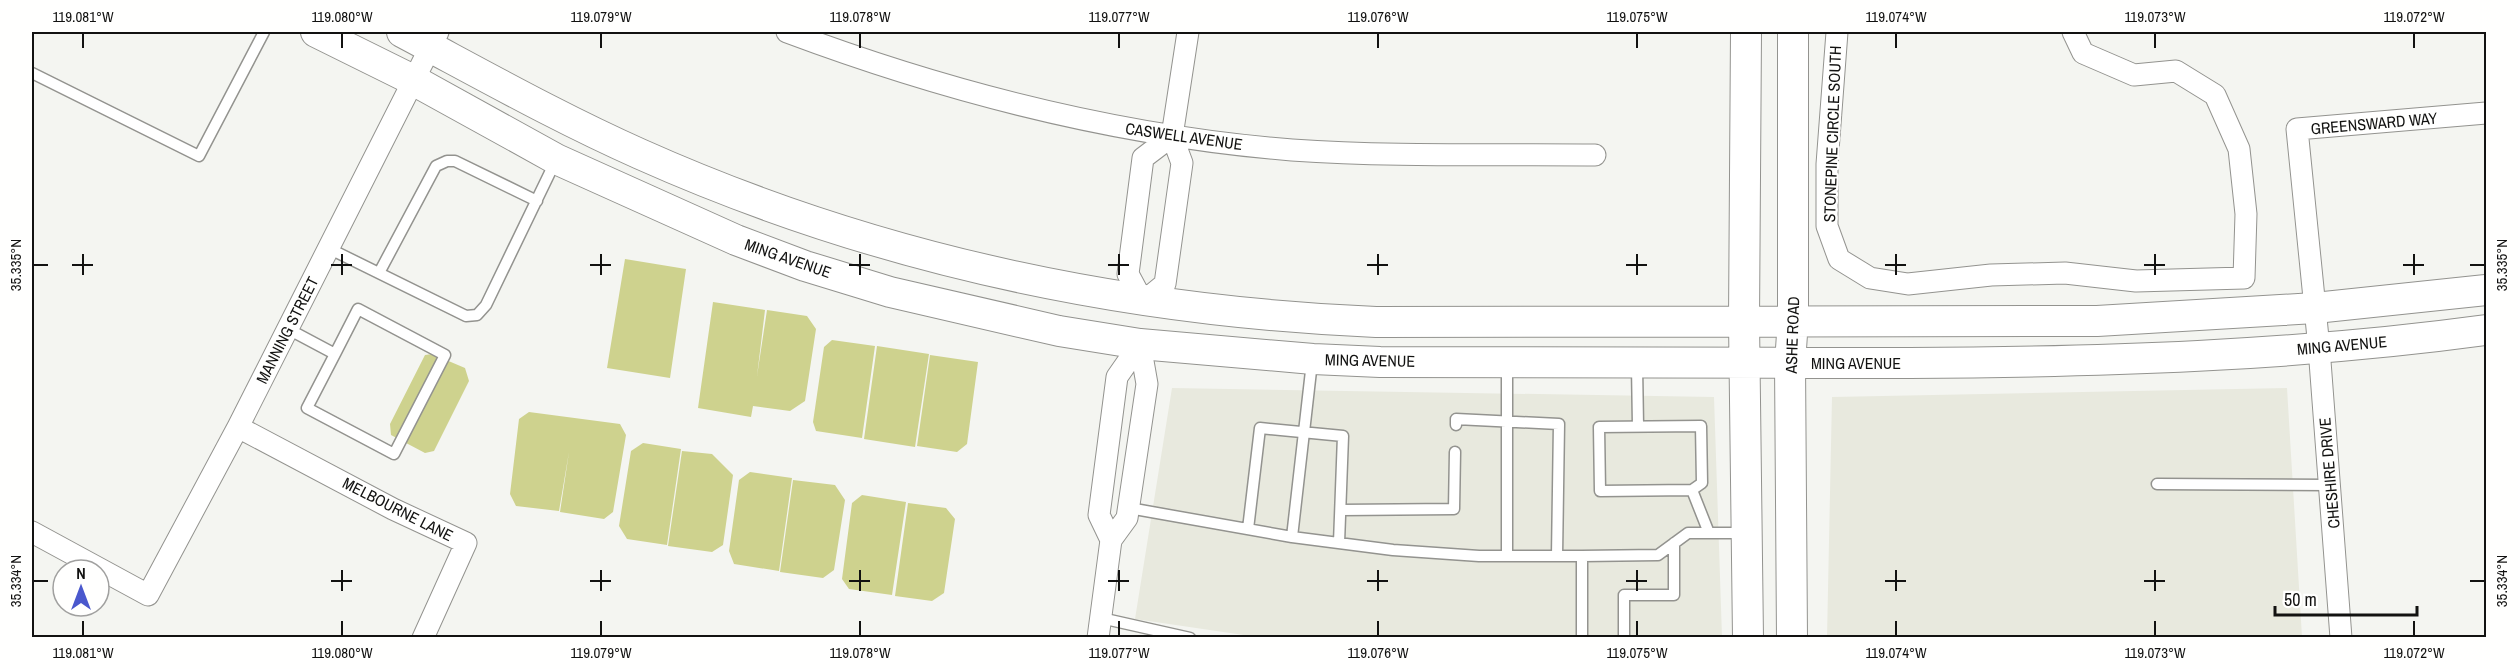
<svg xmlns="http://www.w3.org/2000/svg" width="2518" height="669" font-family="'Archivo Narrow',sans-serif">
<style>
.built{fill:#e8e9de}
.grass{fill:#ced28e}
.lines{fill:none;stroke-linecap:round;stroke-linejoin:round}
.lane-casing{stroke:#93938f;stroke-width:13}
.street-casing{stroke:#93938f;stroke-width:23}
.secondary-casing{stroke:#93938f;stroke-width:32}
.lane{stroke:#fff;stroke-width:10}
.street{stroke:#fff;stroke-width:21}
.secondary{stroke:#fff;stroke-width:30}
.ticks{fill:none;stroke:#121211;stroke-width:2}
.labels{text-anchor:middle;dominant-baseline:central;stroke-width:4.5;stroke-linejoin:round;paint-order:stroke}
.street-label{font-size:16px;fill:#121211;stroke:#fffffe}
.neatline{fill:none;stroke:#121211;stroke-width:2}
.ticks-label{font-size:15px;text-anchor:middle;fill:#121211}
</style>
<rect width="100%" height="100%" fill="#f4f5f1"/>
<path class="built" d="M 1172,388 L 1714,397 L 1722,637 L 1264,638 L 1135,619 Z
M 2287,388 L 2302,637 L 1827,638 L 1832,397 Z"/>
<path class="grass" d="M 625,259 L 686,269 L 670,378 L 607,368 Z
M 713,302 L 765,310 L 757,376 L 767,310 L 807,316 L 816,329 L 805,401 L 790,411 L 753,406 L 751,417 L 698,408 Z
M 832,340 L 875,346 L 862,438 L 816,431 L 813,422 L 824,347 Z
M 877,346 L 929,354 L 915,447 L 864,439 Z
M 432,354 L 465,368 L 469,381 L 434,451 L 425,453 L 391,435 L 390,424 L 425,355 Z
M 930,355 L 978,362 L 967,444 L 957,452 L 917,446 Z
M 529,412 L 620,424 L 626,435 L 613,512 L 604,519 L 560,512 L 569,452 L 559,511 L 516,506 L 510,494 L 519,419 Z
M 643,443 L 681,449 L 667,545 L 627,539 L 619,526 L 631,451 Z
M 682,451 L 712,454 L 733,475 L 723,545 L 712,552 L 668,546 Z
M 750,472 L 792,478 L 779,571 L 734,564 L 729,551 L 739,480 Z
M 793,480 L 835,485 L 845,500 L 834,570 L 823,578 L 780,572 Z
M 862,495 L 906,502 L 892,595 L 849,589 L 842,579 L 852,503 Z
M 908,503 L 946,508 L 955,519 L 944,593 L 932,601 L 895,596 Z"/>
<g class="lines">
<g class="lane-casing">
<path id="lane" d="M 32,73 L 199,156 L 264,32
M 328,248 L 466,316 L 477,315 L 486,305 L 556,160
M 379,273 L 436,166 L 447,161 L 455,161 L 537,201
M 288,329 L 335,354 L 307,408 L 394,454 L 445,355 L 358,309 L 335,354
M 1312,362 L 1292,537 L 1393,550 L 1479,556 L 1582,556 L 1658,555 L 1688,533 L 1746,533
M 1507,365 L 1507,556
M 1637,366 L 1638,426
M 1456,425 L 1456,419 L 1559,424 L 1557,556
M 1701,426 L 1702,483 L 1692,490 L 1600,491 L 1599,427 Z
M 2157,484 L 2329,485
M 1692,490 L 1709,533
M 1129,508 L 1292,537
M 1341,510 L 1454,509 L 1455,452
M 1248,529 L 1260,428 L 1343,436 L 1339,543
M 1582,556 L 1582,638
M 1101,618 L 1190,638
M 1624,638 L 1624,595 L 1674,595 L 1674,543"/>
</g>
<g class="street-casing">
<path id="street" d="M 787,32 C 950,93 1118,136 1292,150 C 1393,157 1494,154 1595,155
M 1837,32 L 1827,164 L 1827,226 L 1839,259 L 1870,278 L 1908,284 L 1991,275 L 2065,273 L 2136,281 L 2244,278 L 2246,214 L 2239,149 L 2215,95 L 2176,71 L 2134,75 L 2083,53 L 2073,32
M 1172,136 L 1143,158 L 1128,274 L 1143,302 L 1165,284 L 1182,163 L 1172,136 L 1188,32
M 238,427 L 393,509 L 466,543 L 423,638
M 32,532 L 148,595 L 238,427 L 438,32
M 1111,540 L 1099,515 L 1117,377 L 1140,344
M 1098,638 L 1111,540 L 1127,518 L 1147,384 L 1140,344
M 2341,638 L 2319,348 L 2297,129 L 2486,113"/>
</g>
<g class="secondary-casing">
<path id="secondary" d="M 316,32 L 413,80 L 556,159 L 736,240 L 805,266 L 890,292 L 1059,331 L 1140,344 L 1313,359 L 1380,362 C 1556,362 1732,364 1909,363 C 2102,362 2295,356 2486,330
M 402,32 C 481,74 559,118 640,154 C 875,259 1120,311 1376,322 L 2097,321 L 2315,308 L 2486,290
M 1746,32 L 1744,321 L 1748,638
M 1792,638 L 1790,363 L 1793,320 L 1793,32"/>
</g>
<use href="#lane" class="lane"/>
<use href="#street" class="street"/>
<use href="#secondary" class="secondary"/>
</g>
<path class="ticks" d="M 83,33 L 83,48M 342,33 L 342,48M 601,33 L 601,48M 860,33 L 860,48M 1119,33 L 1119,48M 1378,33 L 1378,48M 1637,33 L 1637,48M 1896,33 L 1896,48M 2155,33 L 2155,48M 2414,33 L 2414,48M 83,254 L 83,275M 342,254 L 342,275M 601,254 L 601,275M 860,254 L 860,275M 1119,254 L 1119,275M 1378,254 L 1378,275M 1637,254 L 1637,275M 1896,254 L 1896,275M 2155,254 L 2155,275M 2414,254 L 2414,275M 33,265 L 48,265M 72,265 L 93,265M 331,265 L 352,265M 590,265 L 611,265M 849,265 L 870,265M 1108,265 L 1129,265M 1367,265 L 1388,265M 1626,265 L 1647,265M 1885,265 L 1906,265M 2144,265 L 2165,265M 2403,265 L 2424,265M 2470,265 L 2485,265M 342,570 L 342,591M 601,570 L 601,591M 860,570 L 860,591M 1119,570 L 1119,591M 1378,570 L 1378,591M 1637,570 L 1637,591M 1896,570 L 1896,591M 2155,570 L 2155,591M 33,581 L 48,581M 331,581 L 352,581M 590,581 L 611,581M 849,581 L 870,581M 1108,581 L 1129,581M 1367,581 L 1388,581M 1626,581 L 1647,581M 1885,581 L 1906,581M 2144,581 L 2165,581M 2470,581 L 2485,581M 83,621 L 83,636M 342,621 L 342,636M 601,621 L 601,636M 860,621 L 860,636M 1119,621 L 1119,636M 1378,621 L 1378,636M 1637,621 L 1637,636M 1896,621 L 1896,636M 2155,621 L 2155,636M 2414,621 L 2414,636"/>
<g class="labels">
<g class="street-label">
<text transform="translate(2374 123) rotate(-5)">GREENSWARD WAY</text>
<text transform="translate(1832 134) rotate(-88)">STONEPINE CIRCLE SOUTH</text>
<text transform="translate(1184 136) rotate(8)">CASWELL AVENUE</text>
<text transform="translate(788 258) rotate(19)">MING AVENUE</text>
<text transform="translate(287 330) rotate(-63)">MANNING STREET</text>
<text transform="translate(1792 335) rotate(-88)">ASHE ROAD</text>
<text transform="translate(2342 345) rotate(-5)">MING AVENUE</text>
<text transform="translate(1370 360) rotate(1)">MING AVENUE</text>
<text x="1856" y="363">MING AVENUE</text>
<text transform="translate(2329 473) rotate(-95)">CHESHIRE DRIVE</text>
<text transform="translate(398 509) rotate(27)">MELBOURNE LANE</text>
</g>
</g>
<rect width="2518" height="669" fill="none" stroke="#fffffe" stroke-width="66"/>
<g transform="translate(81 588)"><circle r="28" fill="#fffffe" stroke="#a0a09f" stroke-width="1.5"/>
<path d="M0-4.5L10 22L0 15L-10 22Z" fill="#4a58cd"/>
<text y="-9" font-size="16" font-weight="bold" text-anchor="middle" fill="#121211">N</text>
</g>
<path d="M2275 606v9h142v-9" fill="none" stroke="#121211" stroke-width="3"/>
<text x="2284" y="606" font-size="18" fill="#121211" stroke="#fffffe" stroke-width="4.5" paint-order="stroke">50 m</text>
<rect x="33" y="33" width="2452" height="603" class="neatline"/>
<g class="ticks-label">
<text x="83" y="22">119.081°W</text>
<text x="342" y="22">119.080°W</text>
<text x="601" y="22">119.079°W</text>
<text x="860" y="22">119.078°W</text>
<text x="1119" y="22">119.077°W</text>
<text x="1378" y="22">119.076°W</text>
<text x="1637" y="22">119.075°W</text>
<text x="1896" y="22">119.074°W</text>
<text x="2155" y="22">119.073°W</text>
<text x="2414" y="22">119.072°W</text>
<text transform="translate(16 265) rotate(-90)" y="5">35.335°N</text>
<text transform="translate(2502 265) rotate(-90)" y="5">35.335°N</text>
<text transform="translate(16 581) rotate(-90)" y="5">35.334°N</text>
<text transform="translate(2502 581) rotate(-90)" y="5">35.334°N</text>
<text x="83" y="658">119.081°W</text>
<text x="342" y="658">119.080°W</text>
<text x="601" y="658">119.079°W</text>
<text x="860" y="658">119.078°W</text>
<text x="1119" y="658">119.077°W</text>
<text x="1378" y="658">119.076°W</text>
<text x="1637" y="658">119.075°W</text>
<text x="1896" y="658">119.074°W</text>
<text x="2155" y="658">119.073°W</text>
<text x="2414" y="658">119.072°W</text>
</g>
</svg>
